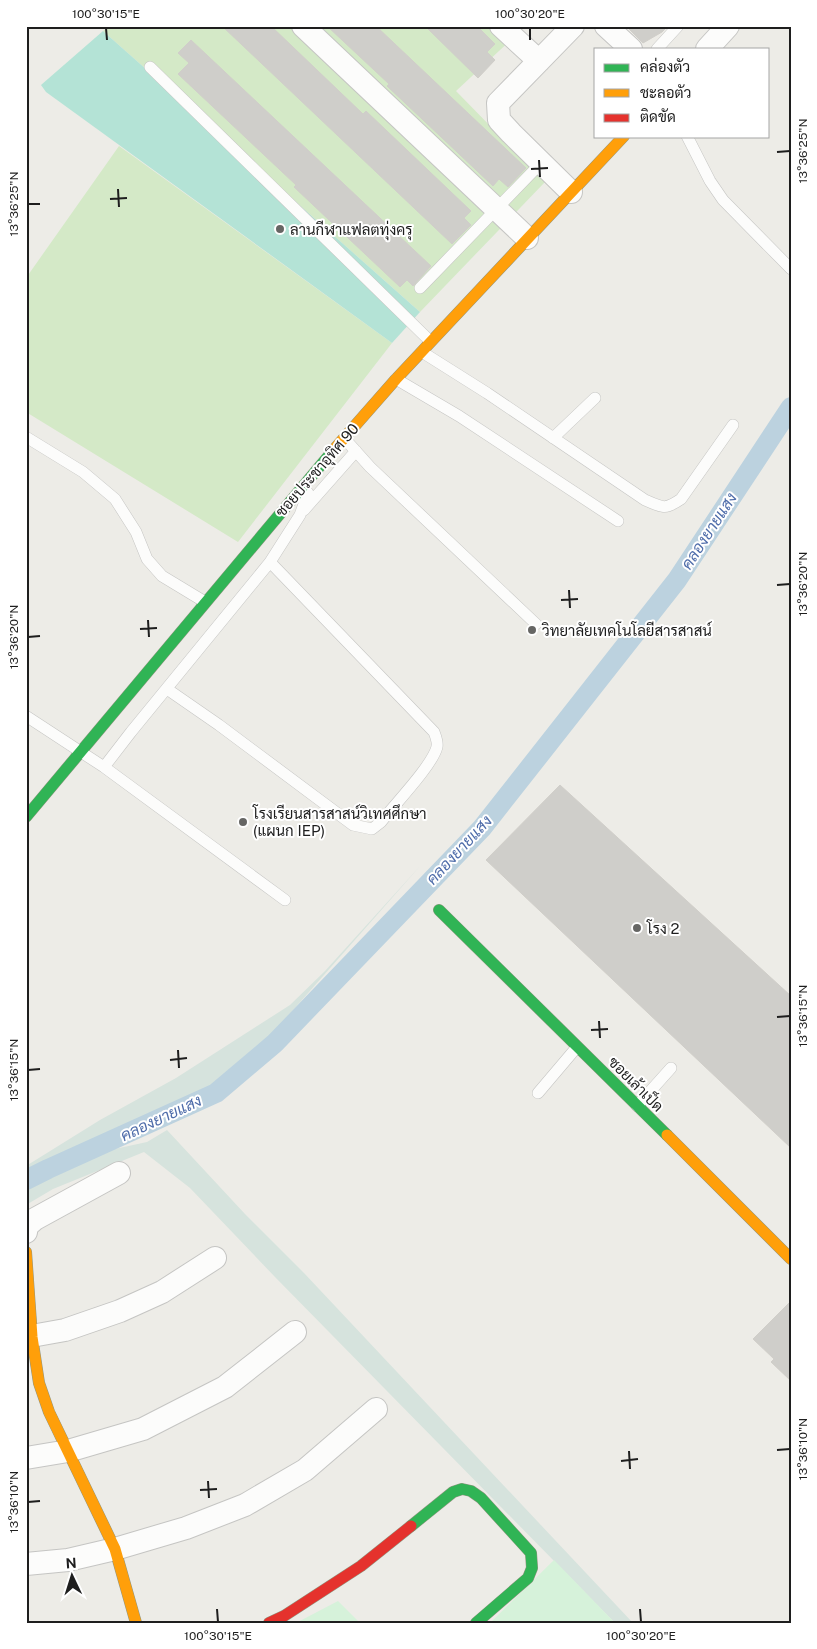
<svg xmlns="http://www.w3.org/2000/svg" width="817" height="1649" font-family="'Public Sans',Sarabun,sans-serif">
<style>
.grass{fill:#d4e9c7}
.wetland{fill:#d6e3dd}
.park{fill:#d6f2da}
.pitch{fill:#b4e3d6}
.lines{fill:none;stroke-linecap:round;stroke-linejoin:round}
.canal{stroke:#bcd2df;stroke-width:20}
.building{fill:#cfceca;stroke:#d0cec9}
.lane-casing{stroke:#c5c5c3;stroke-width:12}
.street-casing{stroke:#c5c5c3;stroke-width:24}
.fast-casing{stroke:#919680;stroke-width:12}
.slow-casing{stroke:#919680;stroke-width:12}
.jam-casing{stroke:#919680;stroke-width:12}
.lane{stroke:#fcfcfb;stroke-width:11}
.street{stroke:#fcfcfb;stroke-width:22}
.fast{stroke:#30b455;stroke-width:11}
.slow{stroke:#ff9f0a;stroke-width:11}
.jam{stroke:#e5322d;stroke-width:11}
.ticks{fill:none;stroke:#1e1e1e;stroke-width:2}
.poi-dot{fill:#666664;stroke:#fff;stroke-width:2}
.labels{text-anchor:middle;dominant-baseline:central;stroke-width:4;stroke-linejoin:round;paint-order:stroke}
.poi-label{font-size:15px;fill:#1e1e1e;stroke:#fff;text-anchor:start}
.street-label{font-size:15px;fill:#1e1e1e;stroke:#fff}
.water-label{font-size:16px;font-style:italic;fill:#4f6daa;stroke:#fff}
.neatline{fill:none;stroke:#1e1e1e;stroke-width:2}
.ticks-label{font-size:12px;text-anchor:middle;fill:#1e1e1e}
</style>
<rect width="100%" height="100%" fill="#edece7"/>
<path class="grass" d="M 109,26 L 526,26 L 456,91 L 545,182 L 420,312 L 103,31 Z
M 119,146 L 392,343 L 238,542 L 26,412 L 26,278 Z"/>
<path class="wetland" d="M 421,865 L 279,1026 L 241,1067 L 210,1087 L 26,1176 L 26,1166 L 100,1120 L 176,1078 L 290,1005 L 325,971 Z
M 167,1130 L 245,1214 L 304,1273 L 633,1623 L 615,1623 L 275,1277 L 190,1188 L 144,1152 L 53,1189 L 26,1205 L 26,1187 L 43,1176 L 110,1150 L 147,1142 Z"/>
<path class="park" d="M 554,1560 L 615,1623 L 490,1623 Z
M 338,1601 L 360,1623 L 296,1623 Z"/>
<path class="pitch" d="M 103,31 L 420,312 L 392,343 L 46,92 L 41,85 Z"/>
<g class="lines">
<path class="canal" d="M 26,1180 L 48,1169 L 216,1093 L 275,1043 L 482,828 L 677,580 L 791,407"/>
</g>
<path class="building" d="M 222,26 L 271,26 L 363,114 L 366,111 L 471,211 L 464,218 L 471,225 L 452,244 Z
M 327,26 L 376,26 L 526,168 L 508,187 L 499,179 L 493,186 L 387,86 L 389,84 Z
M 425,26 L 477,26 L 495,44 L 487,52 L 495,60 L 478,78 Z
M 626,26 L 668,26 L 662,32 L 643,43 Z
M 191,40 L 431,266 L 413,286 L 407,280 L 400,287 L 294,187 L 296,185 L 178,74 L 189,63 L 178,53 Z
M 560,785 L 791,996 L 791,1148 L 486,860 Z
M 791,1301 L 791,1381 L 771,1362 L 774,1359 L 753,1339 Z"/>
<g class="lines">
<g class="lane-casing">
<path id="lane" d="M 657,49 L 678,26
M 150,67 L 430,341
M 687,136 L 710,181 L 723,200 L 791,269
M 420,288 L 541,163
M 422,352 L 487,393 L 645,500 C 663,508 665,510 681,499 L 733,425
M 396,379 L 459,416 L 618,521
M 26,437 L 83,472 L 115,499 L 136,532 L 147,559 L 162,576 L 205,602
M 344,438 L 370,467 L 536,624
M 553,438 L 595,398
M 304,510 L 356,451
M 167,689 L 219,725 L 353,825 L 372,829 L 381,822 C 394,805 432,766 437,747 C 438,742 436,737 434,732 L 270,562 L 300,515 L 308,493
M 26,716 L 104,767 L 285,900
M 104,767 L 131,732 L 270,562
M 538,1093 L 577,1047
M 637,1106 L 671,1068"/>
</g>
<g class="street-casing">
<path id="street" d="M 303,26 L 527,238
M 501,26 L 539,61
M 606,26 L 631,49
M 707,49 L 728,26
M 571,192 L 511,133 L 499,120 L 498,103 L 573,26
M 26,1232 L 27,1226 L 35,1219 L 119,1173
M 26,1337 L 65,1330 L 120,1311 L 162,1292 L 215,1258
M 26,1458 L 68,1451 L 143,1429 L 225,1387 L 295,1332
M 26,1564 L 68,1560 L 115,1549 L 186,1528 L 245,1505 L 305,1470 L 376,1409"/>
</g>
<g class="fast-casing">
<path id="fast" d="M 26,817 L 331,453
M 439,910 L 667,1135
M 411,1526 L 453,1492 L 462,1489 L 471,1491 L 481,1498 L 531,1553 L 532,1568 L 528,1578 L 476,1623"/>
</g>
<g class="slow-casing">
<path id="slow" d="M 331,453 L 396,379 L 624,136
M 667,1135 L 791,1259
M 26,1252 L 32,1337 L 39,1383 L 49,1412 L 115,1549 L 136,1623"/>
</g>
<g class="jam-casing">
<path id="jam" d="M 269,1623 L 284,1616 L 361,1566 L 411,1526"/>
</g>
<use href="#lane" class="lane"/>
<use href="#street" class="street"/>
<use href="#fast" class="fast"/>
<use href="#slow" class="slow"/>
<use href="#jam" class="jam"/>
</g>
<path class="ticks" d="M 106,28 L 107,40M 530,28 L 530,40M 777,152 L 790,151M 539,160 L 540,177M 531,169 L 548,168M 118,189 L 119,207M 110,199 L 127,198M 28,204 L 40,204M 777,585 L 790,584M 569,590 L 570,608M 561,600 L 578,599M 148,620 L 149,637M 140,629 L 157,628M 28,637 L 40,636M 777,1017 L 790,1016M 599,1021 L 600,1038M 591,1030 L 608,1029M 178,1050 L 179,1068M 170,1060 L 187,1058M 28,1070 L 40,1069M 777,1450 L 790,1449M 629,1451 L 630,1469M 621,1461 L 638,1459M 208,1481 L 209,1498M 200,1490 L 217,1489M 28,1502 L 40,1501M 217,1609 L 218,1622M 640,1609 L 641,1622"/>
<g class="poi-dot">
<circle cx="280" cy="229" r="5"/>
<circle cx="532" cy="630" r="5"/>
<circle cx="243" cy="822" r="5"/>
<circle cx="637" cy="928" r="5"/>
</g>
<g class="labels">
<g class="poi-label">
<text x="290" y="229">ลานกีฬาแฟลตทุ่งครุ</text>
<text x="542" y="630">วิทยาลัยเทคโนโลยีสารสาสน์</text>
<text x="253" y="813">โรงเรียนสารสาสน์วิเทศศึกษา<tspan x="253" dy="17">(แผนก IEP)</tspan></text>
<text x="647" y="928">โรง 2</text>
</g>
<g class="street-label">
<text transform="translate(317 470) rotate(-49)">ซอยประชาอุทิศ 90</text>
<text transform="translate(636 1084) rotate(45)">ซอยเล้าเป็ด</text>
</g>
<g class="water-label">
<text transform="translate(709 531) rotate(-57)">คลองยายแสง</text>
<text transform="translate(459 850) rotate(-47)">คลองยายแสง</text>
<text transform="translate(161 1118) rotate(-25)">คลองยายแสง</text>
</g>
</g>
<rect width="817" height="1649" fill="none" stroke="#ffffff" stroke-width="55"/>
<rect x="594" y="48" width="175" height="90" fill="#ffffff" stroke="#a5a5a5"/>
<rect x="604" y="64" width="25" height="8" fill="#30b455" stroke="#a5a5a5"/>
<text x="640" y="72" font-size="15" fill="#1e1e1e">คล่องตัว</text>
<rect x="604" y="89" width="25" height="8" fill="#ff9f0a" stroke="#a5a5a5"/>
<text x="640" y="98" font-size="15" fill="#1e1e1e">ชะลอตัว</text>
<rect x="604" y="114" width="25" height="8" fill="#e5322d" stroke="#a5a5a5"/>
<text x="640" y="122" font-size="15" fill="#1e1e1e">ติดขัด</text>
<g transform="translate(72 1576) rotate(356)" stroke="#ffffff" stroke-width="4" paint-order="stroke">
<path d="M0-4L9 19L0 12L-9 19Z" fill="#1e1e1e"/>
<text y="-8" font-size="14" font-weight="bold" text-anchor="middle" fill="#1e1e1e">N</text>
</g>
<rect x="28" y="28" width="762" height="1594" class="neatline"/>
<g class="ticks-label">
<text x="106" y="18">100°30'15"E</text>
<text x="530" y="18">100°30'20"E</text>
<text transform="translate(803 151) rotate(-90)" y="4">13°36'25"N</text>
<text transform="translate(14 204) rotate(-90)" y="4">13°36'25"N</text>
<text transform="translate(803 584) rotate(-90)" y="4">13°36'20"N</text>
<text transform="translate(14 637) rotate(-90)" y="4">13°36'20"N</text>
<text transform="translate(803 1016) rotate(-90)" y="4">13°36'15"N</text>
<text transform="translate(14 1070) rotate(-90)" y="4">13°36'15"N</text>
<text transform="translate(803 1449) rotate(-90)" y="4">13°36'10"N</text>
<text transform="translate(14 1502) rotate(-90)" y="4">13°36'10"N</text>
<text x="218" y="1640">100°30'15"E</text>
<text x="641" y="1640">100°30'20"E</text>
</g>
</svg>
